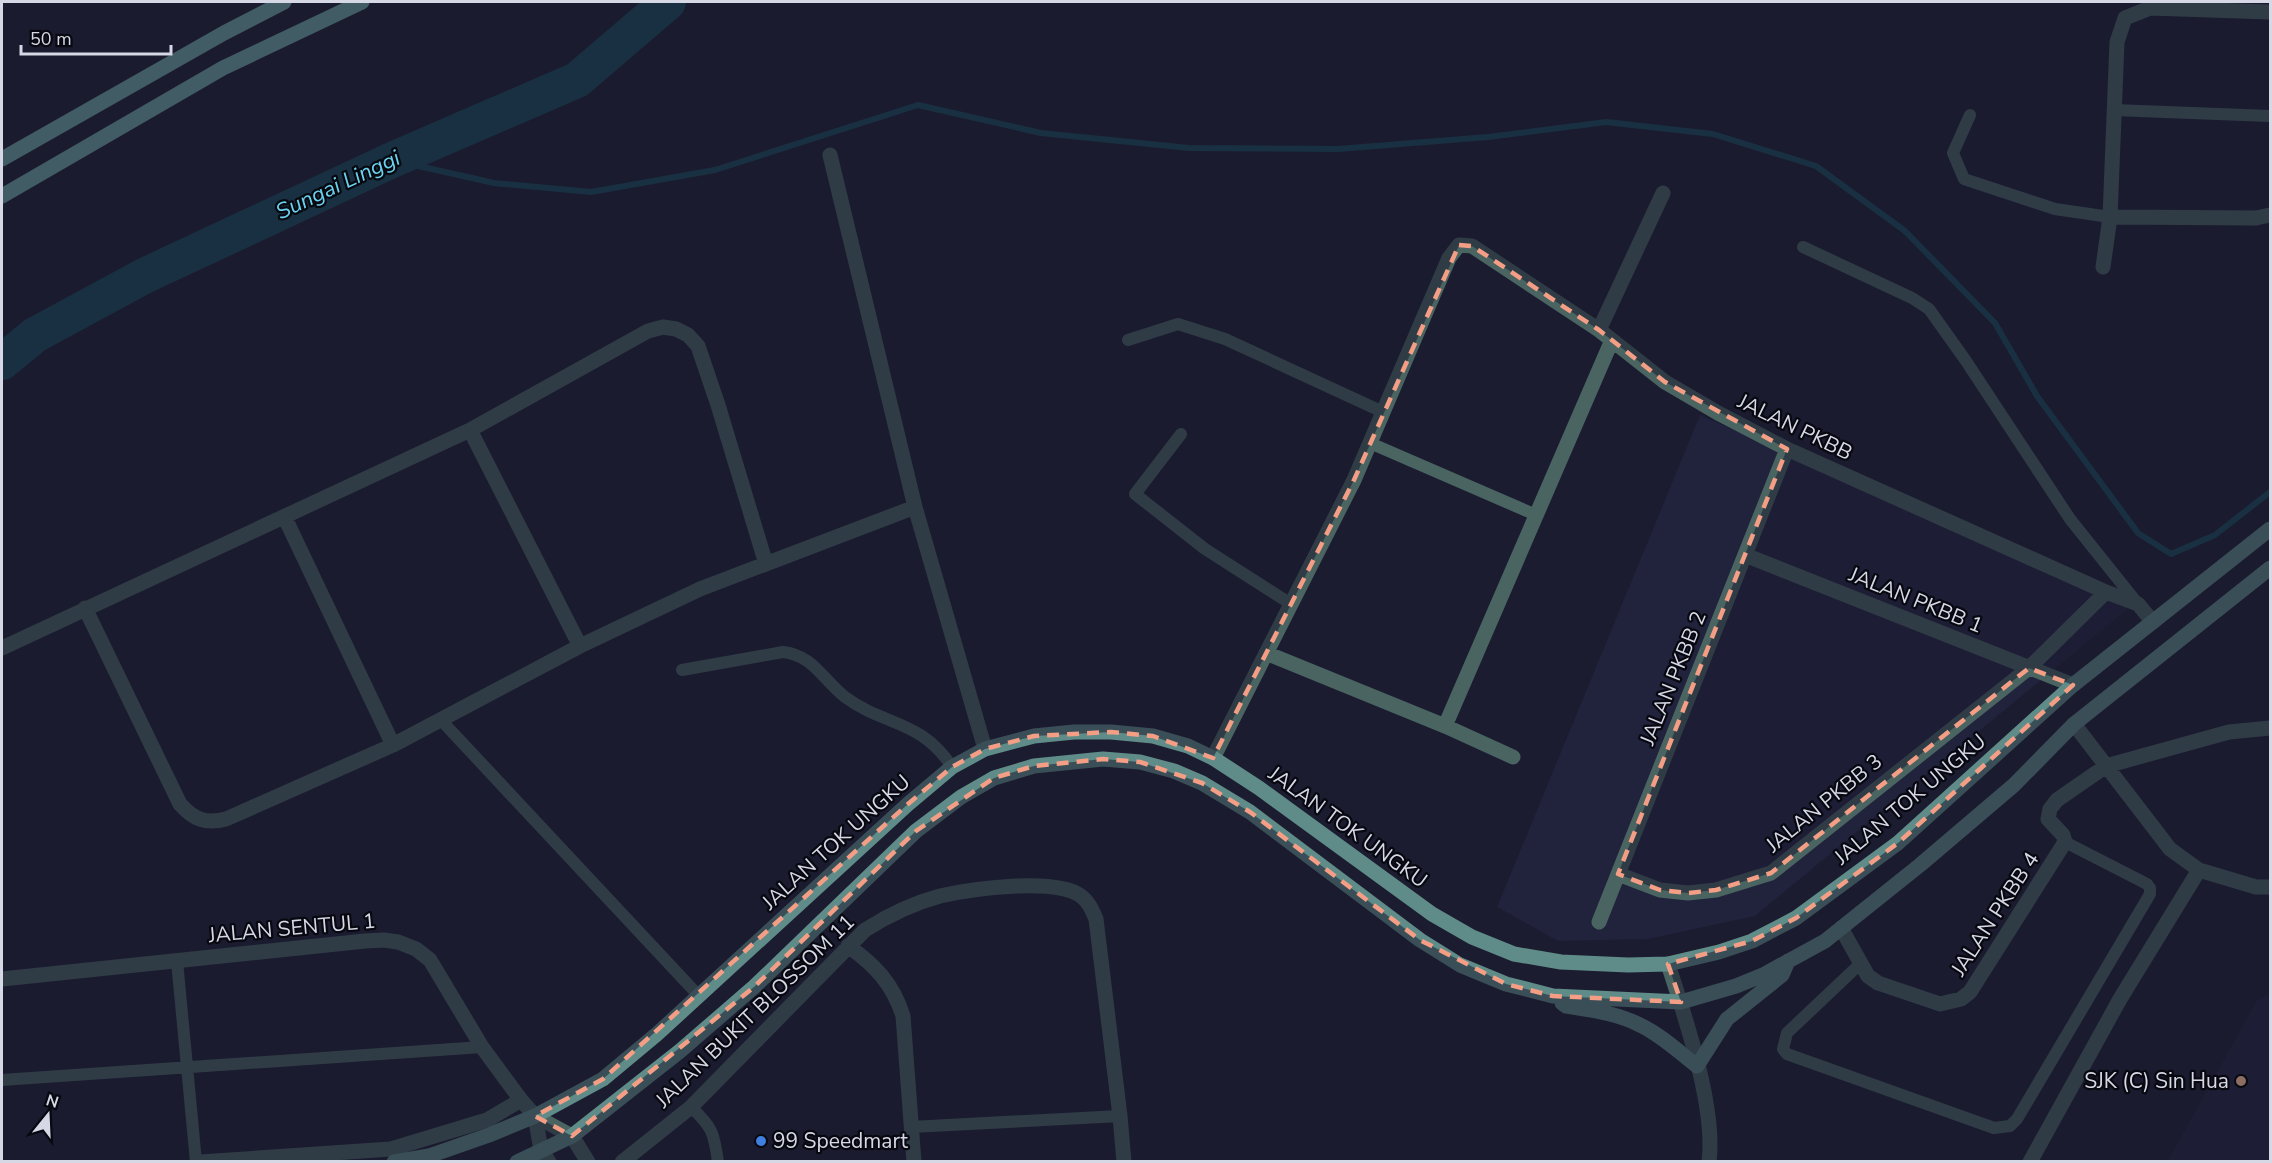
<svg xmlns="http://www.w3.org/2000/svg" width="2272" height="1163" font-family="'Nunito Sans',sans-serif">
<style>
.built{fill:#21223c}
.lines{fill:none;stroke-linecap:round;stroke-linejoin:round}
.stream{stroke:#154b57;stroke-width:6}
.river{stroke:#154b57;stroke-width:36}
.service{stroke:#496461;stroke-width:12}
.minor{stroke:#496461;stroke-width:15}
.secondary{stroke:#5f8c88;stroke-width:15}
.primary{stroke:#70aba5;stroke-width:15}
.marked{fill:none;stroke:#f49e86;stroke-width:4.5;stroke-dasharray:12 8;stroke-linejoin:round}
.education-dot{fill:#8d6e63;stroke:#070810;stroke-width:2}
.shop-dot{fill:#3f7fe0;stroke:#070810;stroke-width:2}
.labels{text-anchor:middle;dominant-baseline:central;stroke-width:4.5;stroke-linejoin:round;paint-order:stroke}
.street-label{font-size:21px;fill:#d6d8e5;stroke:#070810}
.poi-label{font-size:21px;fill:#d6d8e5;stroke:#070810;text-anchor:end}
.water-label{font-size:22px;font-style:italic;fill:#6ad2ec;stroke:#070810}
</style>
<rect width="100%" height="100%" fill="#1b1c30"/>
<path class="built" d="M 1700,415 L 2132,605 L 1755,916 L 1648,939 L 1558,941 L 1497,907 Z
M 2270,993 L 2270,1161 L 2168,1161 L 2257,1001 Z"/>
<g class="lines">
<path class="stream" d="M 392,160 L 494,183 L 591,192 L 715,170 L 918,105 L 1041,133 L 1189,148 L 1338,149 L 1488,137 L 1606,122 L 1713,134 L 1816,166 L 1905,231 L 1995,323 L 2037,396 L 2138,533 L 2171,554 L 2215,535 L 2270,492"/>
<path class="river" d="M 2,362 L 35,335 L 144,276 L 392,160 L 577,80 L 668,2"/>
<path class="service" d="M 2114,110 L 2270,116
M 1970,115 L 1953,153 L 1964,179 L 2055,209 L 2110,217
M 1803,247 L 1912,298 L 1929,309 L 1966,361 L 2070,519 L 2138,604
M 1128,340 L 1178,324 L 1225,339 L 1383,412
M 1181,434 L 1135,494 L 1205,549 L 1291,604
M 1370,443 L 1536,515
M 682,670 L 783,652 C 813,655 823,680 845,697 C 884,726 922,720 952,767
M 440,719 L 699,996
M 177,961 L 196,1162
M 1861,963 L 1787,1033 L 1783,1049 L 1787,1054 L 1994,1128 L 2010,1126 L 2017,1119 L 2150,894 L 2150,888 L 2147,884 L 2065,842
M 2,1080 L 482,1047
M 691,1107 C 712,1127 714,1132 718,1162
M 911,1127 L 1120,1116"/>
<path class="minor" d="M 830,155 L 915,507 L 985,749
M 2110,217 L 2256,218 L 2270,215
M 2103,267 L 2110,217 L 2117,42 L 2125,18 L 2150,8 L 2270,12
M 1599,330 L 1663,193
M 470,430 L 580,646
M 285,518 L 393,745
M 1745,555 L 2073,685
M 85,608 L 180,804 C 194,820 206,824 226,819 L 393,745 L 580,646 L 700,589 L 915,507
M 2,648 L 470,430 L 648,331 L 663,327 L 676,329 L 688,335 L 698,346 L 718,405 L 766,564
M 1266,653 L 1445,726 L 1513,757
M 2074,724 L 2170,849 L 2199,870 L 2256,887 L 2270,887
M 1445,726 L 1612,340
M 1213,758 L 1354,480 L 1449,258 L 1459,245 L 1472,246 L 1599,330 L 1665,382 L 1718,413 L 1787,449 L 2106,592 L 2138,604 L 2153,622
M 1618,874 L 1660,890 L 1688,893 L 1716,890 L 1771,873 L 2029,668 L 2106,592
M 1599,922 L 1787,449
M 1841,928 L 1868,976 L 1878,983 L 1940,1004 L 1961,999 L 1970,992 L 2065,842 L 2063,835 L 2048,819 L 2050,809 L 2057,800 L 2106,766 L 2229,732 L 2270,728
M 848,946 C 875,965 893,984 903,1016 L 914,1162
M 1668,964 C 1685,1017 1716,1107 1709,1162
M 2,979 L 365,941 L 384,940 L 398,942 L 416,949 L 430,960 L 482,1047 L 521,1100 L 535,1116 L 572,1136 L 588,1162
M 535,1116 L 541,1150 L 549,1162
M 201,1162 L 391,1149 L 487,1120 L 521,1100
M 622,1162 L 691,1107 L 865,930 C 887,916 914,903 940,896 C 971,889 1055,877 1081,896 C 1089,902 1092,910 1096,919 L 1120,1116 L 1124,1162
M 2030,1162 L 2120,999 L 2199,870"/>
<path class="secondary" d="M 1562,1003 L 1566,1006 C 1591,1010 1617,1013 1640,1025 C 1661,1035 1679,1052 1697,1066 L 1727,1019 L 1782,975 L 1788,961
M 394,1162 L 429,1156 L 489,1135 L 535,1116 L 603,1079 L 657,1034 L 908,804 L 952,767 L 985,749 L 1034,736 L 1074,732 L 1111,732 L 1153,736 L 1188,746 L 1213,758 L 1259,788 L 1432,914 L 1472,937 L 1514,954 L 1561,962 L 1628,965 L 1668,964 L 1719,952 L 1752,941 L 1796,918 L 1898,843 L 2073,685 L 2270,529
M 517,1162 L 572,1136 L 680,1051 L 754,987 L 916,831 L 961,797 L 994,778 L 1034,766 L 1103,759 L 1140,762 L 1174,771 L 1202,783 L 1250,812 L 1420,940 L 1460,965 L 1506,984 L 1553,996 L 1681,1002 L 1736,986 L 1763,975 L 1825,941 L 1920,865 L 2014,785 L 2074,724 L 2270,568"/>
<path class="primary" d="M 2,159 L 224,33 L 284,2
M 2,196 L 223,68 L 362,2"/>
</g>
<path d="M0 0H2272V1163H0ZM 1459,245 L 1472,246 L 1599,330 L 1665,382 L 1787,449 L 1618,874 L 1660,890 L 1688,893 L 1716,890 L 1771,873 L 2029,668 L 2073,685 L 1898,843 L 1796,918 L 1752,941 L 1668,964 L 1681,1002 L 1553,996 L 1506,984 L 1420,940 L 1250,812 L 1202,783 L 1140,762 L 1103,759 L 1034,766 L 994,778 L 916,831 L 754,987 L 572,1136 L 535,1116 L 603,1079 L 908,804 L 952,767 L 985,749 L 1034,736 L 1111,732 L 1153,736 L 1213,758 L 1354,480 Z" fill="#1b1c30" fill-opacity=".55" fill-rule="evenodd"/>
<path class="marked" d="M 1459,245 L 1472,246 L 1599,330 L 1665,382 L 1787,449 L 1618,874 L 1660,890 L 1688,893 L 1716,890 L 1771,873 L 2029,668 L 2073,685 L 1898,843 L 1796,918 L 1752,941 L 1668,964 L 1681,1002 L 1553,996 L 1506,984 L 1420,940 L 1250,812 L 1202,783 L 1140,762 L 1103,759 L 1034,766 L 994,778 L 916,831 L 754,987 L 572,1136 L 535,1116 L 603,1079 L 908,804 L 952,767 L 985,749 L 1034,736 L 1111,732 L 1153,736 L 1213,758 L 1354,480 Z"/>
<circle class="education-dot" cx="2241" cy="1081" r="6"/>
<circle class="shop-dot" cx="761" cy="1141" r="6"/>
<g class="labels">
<g class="street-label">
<text transform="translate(1795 427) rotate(26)">JALAN PKBB</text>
<text transform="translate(1916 600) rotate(22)">JALAN PKBB 1</text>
<text transform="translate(1673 678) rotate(-68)">JALAN PKBB 2</text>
<text transform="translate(1910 799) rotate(-40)">JALAN TOK UNGKU</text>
<text transform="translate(1824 803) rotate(-39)">JALAN PKBB 3</text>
<text transform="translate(1348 827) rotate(36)">JALAN TOK UNGKU</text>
<text transform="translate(836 842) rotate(-42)">JALAN TOK UNGKU</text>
<text transform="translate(1995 914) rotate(-57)">JALAN PKBB 4</text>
<text transform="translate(292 928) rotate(-5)">JALAN SENTUL 1</text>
<text transform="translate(755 1011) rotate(-44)">JALAN BUKIT BLOSSOM 11</text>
</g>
<g class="poi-label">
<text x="2229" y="1081">SJK (C) Sin Hua</text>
<text x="773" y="1141" text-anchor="start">99 Speedmart</text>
</g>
<g class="water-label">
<text transform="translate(338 185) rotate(-25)">Sungai Linggi</text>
</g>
</g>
<rect width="2272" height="1163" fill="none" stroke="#d6d8e5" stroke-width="6"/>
<g transform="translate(48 1115) rotate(18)" stroke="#070810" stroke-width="4.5" paint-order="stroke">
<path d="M0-4.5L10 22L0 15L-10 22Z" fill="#d6d8e5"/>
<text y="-9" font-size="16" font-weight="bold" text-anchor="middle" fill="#d6d8e5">N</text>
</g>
<path d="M21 45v9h150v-9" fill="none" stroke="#d6d8e5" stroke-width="3"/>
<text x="30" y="45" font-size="18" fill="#d6d8e5" stroke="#070810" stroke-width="4.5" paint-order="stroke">50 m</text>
</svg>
